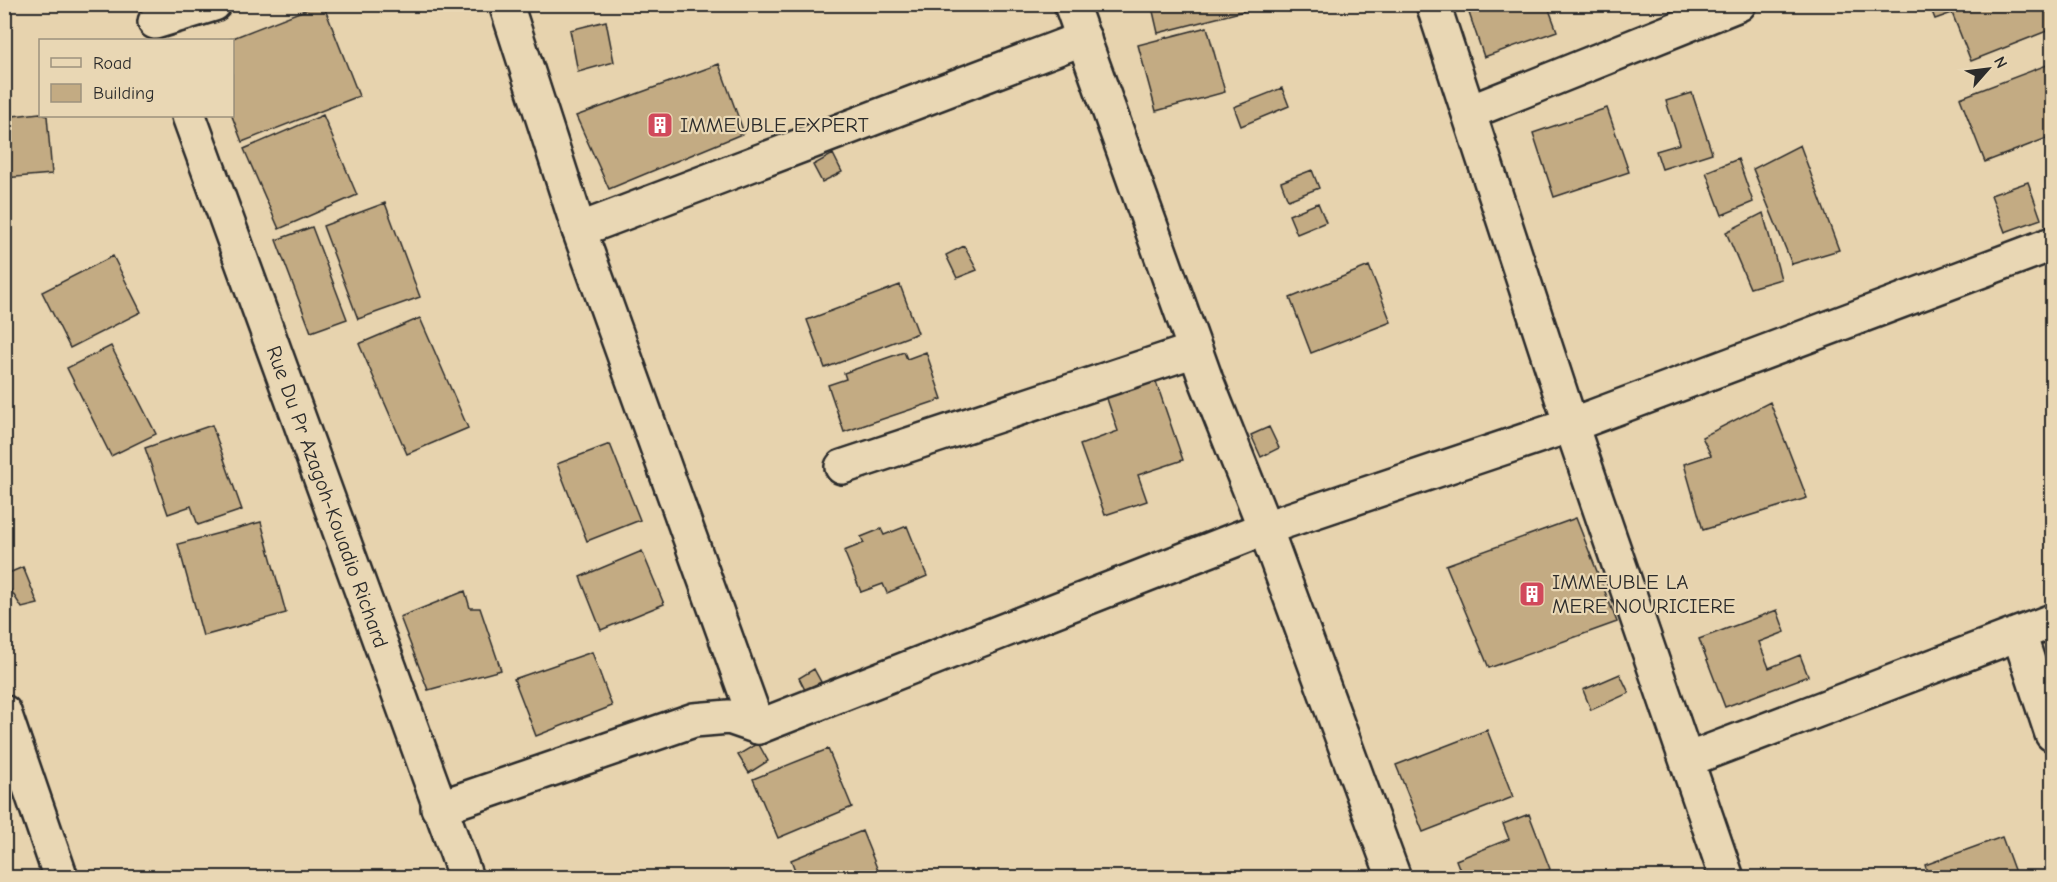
<svg xmlns="http://www.w3.org/2000/svg" width="2057" height="882" font-family="'Comic Neue',sans-serif">
<style>
.building{fill:#c3ab83;stroke:#2b2b2b;stroke-width:1.5}
.lines{fill:none;stroke-linecap:round;stroke-linejoin:round}
.minor-casing{stroke:#2b2b2b;stroke-width:38}
.minor{stroke:#e9d7b4;stroke-width:33}
.labels{text-anchor:middle;dominant-baseline:central;stroke-width:4.5;stroke-linejoin:round;paint-order:stroke}
.poi-label{font-size:21px;fill:#2b2b2b;stroke:#e9d7b4;text-anchor:start}
.street-label{font-size:21px;fill:#2b2b2b;stroke:#e9d7b4}
</style>
<rect width="100%" height="100%" fill="#e7d3ae"/>
<filter id="ink" filterUnits="userSpaceOnUse"><feTurbulence type="fractalNoise" baseFrequency=".0167" numOctaves="2"/><feDisplacementMap in="SourceGraphic" scale="12" xChannelSelector="R" yChannelSelector="G"/><feConvolveMatrix kernelMatrix="1 2 1 2 8 2 1 2 1" color-interpolation-filters="sRGB"/></filter>
<g filter="url(#ink)">
<path class="building" d="M 320,4 L 323,4 L 359,96 L 242,142 L 232,116 L 232,40 L 228,40 Z
M 390,4 L 406,4 L 392,10 Z
M 1162,4 L 1242,4 L 1244,11 L 1158,33 L 1152,7 Z
M 1466,4 L 1547,4 L 1557,31 L 1484,57 Z
M 1929,4 L 2052,4 L 2052,29 L 1971,61 L 1952,13 L 1935,19 Z
M 606,21 L 614,62 L 578,72 L 570,30 Z
M 1207,27 L 1225,92 L 1156,111 L 1138,45 Z
M 2052,63 L 2052,152 L 2047,138 L 1985,162 L 1960,98 Z
M 719,64 L 744,133 L 609,189 L 576,116 Z
M 1282,88 L 1289,106 L 1241,126 L 1234,107 Z
M 1692,93 L 1712,153 L 1662,169 L 1656,151 L 1680,144 L 1666,101 Z
M 1607,108 L 1629,172 L 1554,197 L 1533,133 Z
M 40,113 L 47,116 L 52,174 L 4,178 L 4,117 Z
M 323,115 L 357,195 L 279,229 L 244,149 Z
M 1800,145 L 1839,250 L 1792,264 L 1753,169 Z
M 833,154 L 842,172 L 822,182 L 813,165 Z
M 1738,159 L 1753,202 L 1722,215 L 1706,172 Z
M 1312,170 L 1319,188 L 1288,200 L 1281,182 Z
M 2028,182 L 2041,219 L 2005,232 L 1991,195 Z
M 385,203 L 420,297 L 358,319 L 323,226 Z
M 1318,203 L 1326,222 L 1297,234 L 1289,215 Z
M 1763,213 L 1781,279 L 1750,288 L 1726,232 Z
M 312,227 L 347,319 L 311,332 L 276,240 Z
M 964,246 L 977,270 L 957,278 L 946,255 Z
M 113,256 L 141,312 L 70,348 L 42,292 Z
M 1369,266 L 1391,322 L 1311,353 L 1290,298 Z
M 900,285 L 918,333 L 825,368 L 807,320 Z
M 420,318 L 468,428 L 407,454 L 359,344 Z
M 111,346 L 156,434 L 111,456 L 67,368 Z
M 904,352 L 907,359 L 926,352 L 942,399 L 844,432 L 828,385 L 846,379 L 844,373 Z
M 1154,376 L 1183,460 L 1138,475 L 1147,501 L 1105,515 L 1080,445 L 1118,431 L 1105,393 Z
M 1770,402 L 1807,498 L 1703,530 L 1684,464 L 1711,455 L 1702,437 Z
M 212,425 L 242,510 L 198,525 L 191,506 L 168,514 L 145,448 Z
M 1269,427 L 1279,448 L 1261,457 L 1251,435 Z
M 610,444 L 640,520 L 587,541 L 557,464 Z
M 1576,518 L 1617,622 L 1489,668 L 1446,565 Z
M 261,522 L 286,613 L 203,636 L 178,544 Z
M 907,526 L 927,576 L 887,593 L 883,584 L 861,592 L 844,551 L 864,543 L 861,537 L 881,529 L 884,535 Z
M 642,551 L 664,604 L 601,630 L 580,577 Z
M 23,567 L 38,604 L 22,608 L 4,580 L 4,575 Z
M 465,591 L 470,608 L 480,608 L 501,670 L 428,690 L 400,617 Z
M 1777,610 L 1785,632 L 1759,642 L 1769,668 L 1800,655 L 1808,676 L 1725,707 L 1699,639 Z
M 592,652 L 612,706 L 536,736 L 514,679 Z
M 814,669 L 821,682 L 805,690 L 799,678 Z
M 1620,674 L 1629,693 L 1591,710 L 1583,690 Z
M 1487,730 L 1513,797 L 1423,832 L 1396,765 Z
M 758,743 L 768,761 L 749,773 L 738,755 Z
M 828,749 L 852,807 L 778,838 L 753,779 Z
M 1529,814 L 1550,869 L 1529,878 L 1463,878 L 1456,860 L 1509,839 L 1503,824 Z
M 862,831 L 881,878 L 798,878 L 791,860 Z
M 2002,837 L 2017,878 L 1929,878 L 1925,865 Z"/>
<g class="lines">
<g class="minor-casing">
<g id="minor">
<path d="M 506,4 L 579,230 L 758,727"/>
<path d="M 1071,4 L 1206,380 L 1265,528 L 1394,878"/>
<path d="M 1433,4 L 1571,425 L 1727,878"/>
<path d="M 155,22 L 214,4"/>
<path d="M 1470,112 L 1739,4"/>
<path id="s1" d="M 189,116 L 466,878"/>
<path d="M 579,230 L 1084,38"/>
<path d="M 842,467 L 1195,350"/>
<path d="M 2019,634 L 2052,734"/>
<path d="M 4,712 L 61,878"/>
<path d="M 1687,760 L 2052,621"/>
<path d="M 438,808 L 694,720 L 729,717 L 758,727 L 1265,528 L 1571,425 L 2052,244"/>
</g>
</g>
<use href="#minor" class="minor"/>
</g>
</g>
<defs>
<g id="building-square" transform="scale(1.35)"><rect x="-9" y="-9" width="18" height="18" rx="4" fill="#d1495b" stroke="#e9d7b4"/><path d="M-4-6H4V6H1V3H-1V6H-4ZM-2.5-4.3h1.7v1.8h-1.7ZM.8-4.3h1.7v1.8H.8ZM-2.5-1h1.7V.8h-1.7ZM.8-1h1.7V.8H.8Z" fill="#fff"/></g>
</defs>
<g fill-rule="evenodd">
<use href="#building-square" x="660" y="125"/>
<use href="#building-square" x="1532" y="594"/>
</g>
<g class="labels">
<g class="poi-label">
<text x="680" y="125">IMMEUBLE EXPERT</text>
<text x="1552" y="582">IMMEUBLE LA<tspan x="1552" dy="24">MERE NOURICIERE</tspan></text>
</g>
<g class="street-label">
<text stroke="none"><textPath href="#s1" startOffset="405">Rue Du Pr Azagoh-Kouadio Richard</textPath></text>
</g>
</g>
<rect width="2057" height="882" fill="none" stroke="#e9d7b4" stroke-width="24"/>
<rect x="12" y="12" width="2033" height="858" fill="none" stroke="#2b2b2b" stroke-width="2" filter="url(#ink)"/>
<rect x="39" y="39" width="195" height="78" fill="#e9d7b4" stroke="#9d927d" stroke-width="1.5"/>
<rect x="51" y="58" width="30" height="9" fill="#e9d7b4" stroke="#9d927d" stroke-width="1.5"/>
<text x="93" y="69" font-size="18" fill="#2b2b2b">Road</text>
<rect x="51" y="84" width="30" height="18" fill="#c3ab83" stroke="#9d927d" stroke-width="1.5"/>
<text x="93" y="99" font-size="18" fill="#2b2b2b">Building</text>
<g transform="translate(1988 69) rotate(62)" stroke="#e9d7b4" stroke-width="4.5" paint-order="stroke">
<path d="M0-4.5L10 22L0 15L-10 22Z" fill="#2b2b2b"/>
<text y="-9" font-size="16" font-weight="bold" text-anchor="middle" fill="#2b2b2b">N</text>
</g>
</svg>
